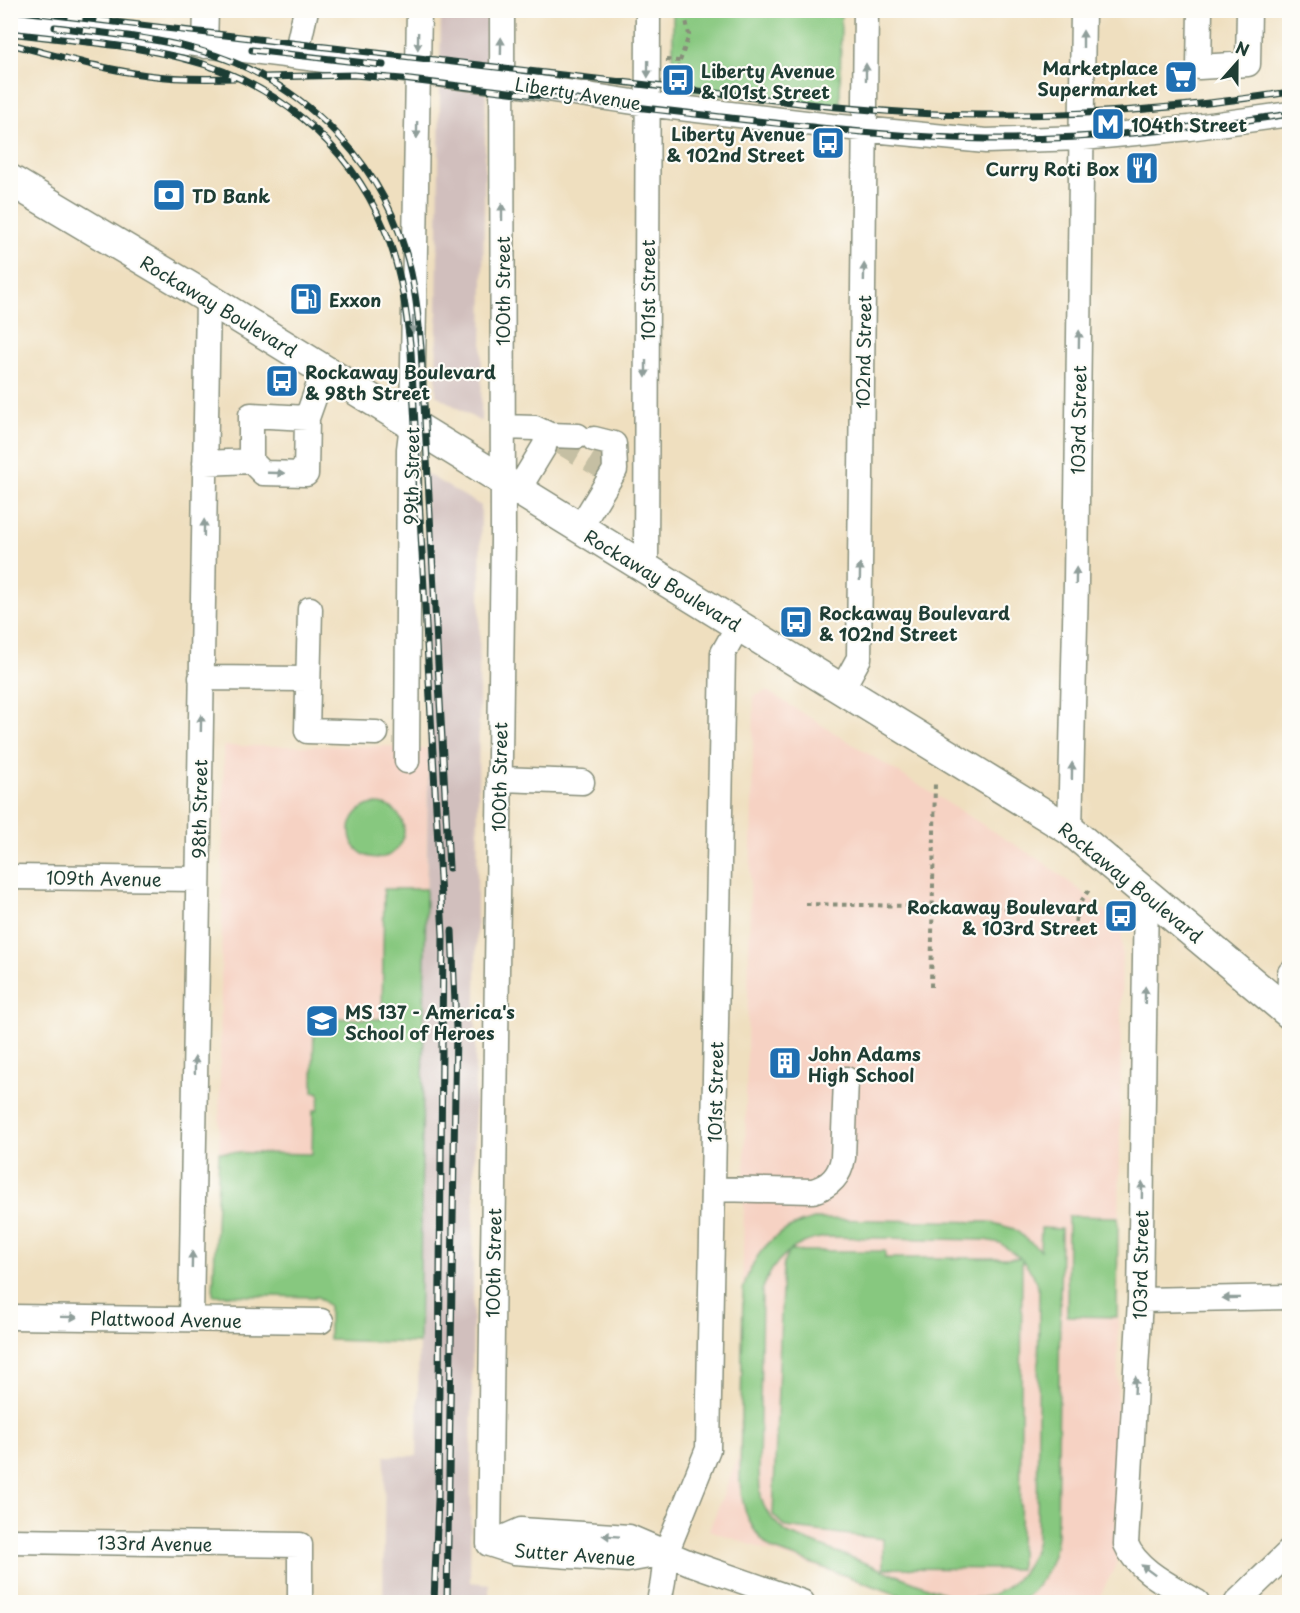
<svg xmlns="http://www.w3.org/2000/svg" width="1300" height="1613" font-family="'Playpen Sans',sans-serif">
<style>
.built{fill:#f6d2c3}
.industrial{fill:#d1bfbd}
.green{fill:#87c87f;stroke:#53825a;stroke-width:1.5;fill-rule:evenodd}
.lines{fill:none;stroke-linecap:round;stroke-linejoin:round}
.minor-tunnel{stroke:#c5bfa3;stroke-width:24;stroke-dasharray:24 12;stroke-linecap:butt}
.minor-casing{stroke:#878e7a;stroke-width:27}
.major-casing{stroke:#878e7a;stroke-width:33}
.path{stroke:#878e7a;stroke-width:4;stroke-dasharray:4.5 4.5;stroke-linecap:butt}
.minor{stroke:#fff;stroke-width:24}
.major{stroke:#fff;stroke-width:30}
.rail-casing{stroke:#1f3d34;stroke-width:7}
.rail{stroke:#fdfcf7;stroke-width:4.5;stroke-dasharray:14;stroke-linecap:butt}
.oneway{fill:#8f9e9a}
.labels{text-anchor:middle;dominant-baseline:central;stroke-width:4.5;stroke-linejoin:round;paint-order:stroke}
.poi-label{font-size:18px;font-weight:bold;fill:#1f3d34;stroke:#fdfcf7;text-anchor:start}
.street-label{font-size:18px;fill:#1f3d34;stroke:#fdfcf7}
</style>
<rect width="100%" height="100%" fill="#fdfcf7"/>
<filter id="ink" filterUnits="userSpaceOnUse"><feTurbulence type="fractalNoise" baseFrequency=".0167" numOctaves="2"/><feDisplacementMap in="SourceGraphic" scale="12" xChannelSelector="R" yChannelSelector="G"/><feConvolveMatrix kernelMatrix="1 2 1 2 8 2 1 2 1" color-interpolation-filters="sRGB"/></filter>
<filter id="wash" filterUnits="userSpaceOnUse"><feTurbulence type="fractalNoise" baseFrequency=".008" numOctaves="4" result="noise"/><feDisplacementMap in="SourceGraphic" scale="24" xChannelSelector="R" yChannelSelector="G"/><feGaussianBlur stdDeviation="1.35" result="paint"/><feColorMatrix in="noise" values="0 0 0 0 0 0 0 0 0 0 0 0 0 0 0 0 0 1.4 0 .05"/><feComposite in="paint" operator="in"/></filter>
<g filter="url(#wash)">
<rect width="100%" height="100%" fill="#efdfbf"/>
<path class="built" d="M 767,691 L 1046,864 L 1081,891 L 1122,926 L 1116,1565 L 1097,1602 L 914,1602 L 709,1530 L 739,1455 L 754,696 Z
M 224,746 L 386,746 L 428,749 L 419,1343 L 329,1340 L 329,1306 L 318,1297 L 213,1295 L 219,1152 Z"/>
<path class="industrial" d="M 441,11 L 487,11 L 481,422 L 436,395 Z
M 425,473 L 481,506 L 470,1582 L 489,1584 L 489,1602 L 383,1602 L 385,1456 L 417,1456 L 428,783 Z"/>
<path class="green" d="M 673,11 L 841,11 L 840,108 L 673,89 Z
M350 831a27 27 0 1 1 54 0a27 27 0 1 1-54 0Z
M 384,889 L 426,889 L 419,1343 L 329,1340 L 329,1306 L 318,1297 L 213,1295 L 219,1152 L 312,1154 L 313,1110 L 317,1110 L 320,1097 L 318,1092 L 313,1092 L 314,1018 L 382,1019 Z
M 1068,1216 L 1118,1217 L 1117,1317 L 1067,1316 Z
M 814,1219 L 990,1222 L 1014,1229 L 1040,1250 L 1041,1228 L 1061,1229 L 1057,1535 C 1054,1563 1043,1585 1020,1602 L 918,1602 L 772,1549 C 750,1532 742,1509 740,1481 L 743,1290 C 753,1252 775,1228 814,1219 ZM 826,1237 L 985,1240 L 1000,1243 L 1020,1258 L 885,1258 L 885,1251 L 789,1251 L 783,1264 L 773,1515 L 785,1527 L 883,1539 L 883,1568 L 1020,1569 L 1022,1260 L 1033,1274 L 1039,1291 L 1037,1540 C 1028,1581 992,1607 951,1596 L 787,1533 C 761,1511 760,1502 759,1470 L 762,1291 C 772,1260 794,1241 826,1237 Z"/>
</g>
<g filter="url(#ink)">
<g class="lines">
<path class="minor-tunnel" d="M 559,441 L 604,468"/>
<g class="minor-casing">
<path id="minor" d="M 1200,10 L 1199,67 L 1248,64 L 1249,10
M 10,21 L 501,82 L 647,104 L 831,126 L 986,141 L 1083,138 L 1189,128 L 1290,114
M 205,46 L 206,10
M 296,55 L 306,10
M 307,418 L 251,415 L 251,461 L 263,473 L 306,474 L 307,418 L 324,370
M 503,427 L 535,428 L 550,435 L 578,436
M 205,463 L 251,461
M 518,490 L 544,447
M 579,529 L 615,470 L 614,444 L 594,439
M 646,569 L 648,10
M 310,609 L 307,731 L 376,733
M 201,678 L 308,679
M 842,689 L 859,658 L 866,10
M 407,761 L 409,449 L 412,424 L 419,10
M 499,779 L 582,782
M 1070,830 L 1076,583 L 1083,10
M 10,877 L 198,879
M 1146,892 L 1140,1300 L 1126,1544 C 1137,1571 1173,1587 1197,1602
M 1289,1014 L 1290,973
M 713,1189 L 813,1191 C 831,1186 840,1175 843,1158 L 846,1079
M 1140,1300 L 1290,1297
M 10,1317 L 321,1321
M 191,1319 L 208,299
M 10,1541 L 300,1545 L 300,1602
M 489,1544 L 503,539 L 502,10
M 489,1544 L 521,1530 L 629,1537 L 690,1563 L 802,1602
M 489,1544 L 514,1552 L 627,1560 L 666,1553
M 659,1602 L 663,1581 L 666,1553 L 708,1449 L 723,653 L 738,626
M 1237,1602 L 1290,1551"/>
</g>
<g class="major-casing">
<path id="major" d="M 10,180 L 191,288 L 1070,830 L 1290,1014"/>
</g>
<path class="path" d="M 666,60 L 680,61 L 679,73
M 680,61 L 689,35 L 684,10
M 806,904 L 1076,909 L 1090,888
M 1075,931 L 1076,909
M 931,987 L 935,782"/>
<use href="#minor" class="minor"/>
<use href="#major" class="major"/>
<g class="rail-casing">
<path id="rail" d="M 13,10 L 808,104 C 865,110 923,115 981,115 C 1084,116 1187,108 1290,92
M 55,27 C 103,33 152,37 198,50 C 294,76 377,154 405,250 C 415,282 418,315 421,348 L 449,868
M 10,33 C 67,40 126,44 182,58 C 272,80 348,142 384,228 C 401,267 406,310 411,352 L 443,935 L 438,1499 L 434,1602
M 10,44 C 55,55 101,69 147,75 C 176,79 205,79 235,78
M 252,50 L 383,65
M 265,77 L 354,75 L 402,79 C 508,92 615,105 721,117 C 810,127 898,138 987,139 C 1089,140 1189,129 1290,114
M 447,1602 L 456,1028 L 452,931"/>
</g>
<use href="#rail" class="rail"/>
</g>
<defs><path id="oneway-solid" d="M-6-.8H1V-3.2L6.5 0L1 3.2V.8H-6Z" transform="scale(1.5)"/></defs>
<g class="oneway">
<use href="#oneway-solid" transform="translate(1083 39) rotate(-90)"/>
<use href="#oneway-solid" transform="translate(418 41) rotate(91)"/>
<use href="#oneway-solid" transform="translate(501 46) rotate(-89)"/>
<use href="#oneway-solid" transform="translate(648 69) rotate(91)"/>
<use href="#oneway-solid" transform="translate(866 72) rotate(-90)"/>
<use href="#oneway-solid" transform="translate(417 130) rotate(91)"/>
<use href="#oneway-solid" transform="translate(502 212) rotate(-90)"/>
<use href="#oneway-solid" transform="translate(864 272) rotate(-89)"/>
<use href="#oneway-solid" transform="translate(413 325) rotate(91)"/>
<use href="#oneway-solid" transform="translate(1079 339) rotate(-89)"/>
<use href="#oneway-solid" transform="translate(646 369) rotate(90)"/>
<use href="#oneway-solid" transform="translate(276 473) rotate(2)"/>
<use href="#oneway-solid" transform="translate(204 528) rotate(-89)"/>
<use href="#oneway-solid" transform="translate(860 572) rotate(-89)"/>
<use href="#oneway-solid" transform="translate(1076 576) rotate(-89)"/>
<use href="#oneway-solid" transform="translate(201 723) rotate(-89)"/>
<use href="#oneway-solid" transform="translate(1072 771) rotate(-89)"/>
<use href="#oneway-solid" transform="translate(1145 995) rotate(-89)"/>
<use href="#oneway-solid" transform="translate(195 1065) rotate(-89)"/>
<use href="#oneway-solid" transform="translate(1142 1190) rotate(-89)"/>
<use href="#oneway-solid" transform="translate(192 1260) rotate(-89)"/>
<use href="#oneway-solid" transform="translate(1231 1298) rotate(179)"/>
<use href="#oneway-solid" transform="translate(69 1317) rotate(1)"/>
<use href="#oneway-solid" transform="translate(1135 1385) rotate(-87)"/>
<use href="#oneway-solid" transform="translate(611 1536) rotate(-176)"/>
<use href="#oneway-solid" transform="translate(1148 1570) rotate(-143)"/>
</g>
</g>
<defs>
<g id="supermarket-square" transform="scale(1.725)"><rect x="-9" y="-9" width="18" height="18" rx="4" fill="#1f6fb2" stroke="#fdfcf7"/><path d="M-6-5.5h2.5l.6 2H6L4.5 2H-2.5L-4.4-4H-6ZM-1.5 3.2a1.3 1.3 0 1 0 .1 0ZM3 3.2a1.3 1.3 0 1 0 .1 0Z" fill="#fff"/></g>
<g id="bus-square" transform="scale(1.725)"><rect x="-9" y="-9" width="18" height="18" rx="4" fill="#1f6fb2" stroke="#fdfcf7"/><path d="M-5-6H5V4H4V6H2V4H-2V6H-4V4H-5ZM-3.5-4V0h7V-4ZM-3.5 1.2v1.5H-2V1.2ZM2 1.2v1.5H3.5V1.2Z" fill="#fff"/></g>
<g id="metro-square" transform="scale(1.725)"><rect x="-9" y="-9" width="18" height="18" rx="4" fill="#1f6fb2" stroke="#fdfcf7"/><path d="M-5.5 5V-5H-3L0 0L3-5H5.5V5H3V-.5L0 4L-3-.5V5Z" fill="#fff"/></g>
<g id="restaurant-square" transform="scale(1.725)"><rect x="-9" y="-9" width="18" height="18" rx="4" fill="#1f6fb2" stroke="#fdfcf7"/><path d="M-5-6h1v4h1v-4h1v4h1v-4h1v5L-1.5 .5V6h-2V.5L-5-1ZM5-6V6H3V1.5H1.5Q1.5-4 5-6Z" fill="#fff"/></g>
<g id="bank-square" transform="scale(1.725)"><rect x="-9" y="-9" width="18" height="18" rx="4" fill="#1f6fb2" stroke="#fdfcf7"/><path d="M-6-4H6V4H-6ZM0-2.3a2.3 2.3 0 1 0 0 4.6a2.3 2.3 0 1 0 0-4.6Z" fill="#fff"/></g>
<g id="fuel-square" transform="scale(1.725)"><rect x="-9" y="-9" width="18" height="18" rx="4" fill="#1f6fb2" stroke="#fdfcf7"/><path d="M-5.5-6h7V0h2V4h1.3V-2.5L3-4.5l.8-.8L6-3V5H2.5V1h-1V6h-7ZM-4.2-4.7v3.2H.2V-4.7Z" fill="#fff"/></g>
<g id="school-square" transform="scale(1.725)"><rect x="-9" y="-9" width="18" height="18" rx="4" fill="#1f6fb2" stroke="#fdfcf7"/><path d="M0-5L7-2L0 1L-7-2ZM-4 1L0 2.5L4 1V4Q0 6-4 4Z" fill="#fff"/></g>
<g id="building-square" transform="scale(1.725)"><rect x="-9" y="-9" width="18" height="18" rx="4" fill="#1f6fb2" stroke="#fdfcf7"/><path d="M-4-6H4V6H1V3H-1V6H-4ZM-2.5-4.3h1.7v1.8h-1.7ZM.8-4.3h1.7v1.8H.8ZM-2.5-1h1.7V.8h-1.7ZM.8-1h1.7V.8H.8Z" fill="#fff"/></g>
</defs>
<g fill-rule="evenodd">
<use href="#supermarket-square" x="1181" y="77"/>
<use href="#bus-square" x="678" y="80"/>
<use href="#metro-square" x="1108" y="124"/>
<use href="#bus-square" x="828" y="143"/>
<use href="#restaurant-square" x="1142" y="168"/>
<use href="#bank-square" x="169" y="195"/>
<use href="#fuel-square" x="306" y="299"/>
<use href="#bus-square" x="282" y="381"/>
<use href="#bus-square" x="796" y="622"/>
<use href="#bus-square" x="1121" y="916"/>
<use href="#school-square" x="322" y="1021"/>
<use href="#building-square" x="785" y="1063"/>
</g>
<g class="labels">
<g class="poi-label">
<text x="1158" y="67" text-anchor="end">Marketplace<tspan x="1158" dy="21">Supermarket</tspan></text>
<text x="701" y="70">Liberty Avenue<tspan x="701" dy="21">&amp; 101st Street</tspan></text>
<text x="1131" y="124">104th Street</text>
<text x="805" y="133" text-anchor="end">Liberty Avenue<tspan x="805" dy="21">&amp; 102nd Street</tspan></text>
<text x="1119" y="168" text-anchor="end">Curry Roti Box</text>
<text x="192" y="195">TD Bank</text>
<text x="329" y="299">Exxon</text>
<text x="305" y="371">Rockaway Boulevard<tspan x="305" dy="21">&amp; 98th Street</tspan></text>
<text x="819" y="612">Rockaway Boulevard<tspan x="819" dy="21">&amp; 102nd Street</tspan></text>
<text x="1098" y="906" text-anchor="end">Rockaway Boulevard<tspan x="1098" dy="21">&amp; 103rd Street</tspan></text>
<text x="345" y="1011">MS 137 - America's<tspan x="345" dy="21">School of Heroes</tspan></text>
<text x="808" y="1053">John Adams<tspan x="808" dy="21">High School</tspan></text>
</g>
<g class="street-label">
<text transform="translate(578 93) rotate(9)">Liberty Avenue</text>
<text transform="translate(647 290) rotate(-90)">101st Street</text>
<text transform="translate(502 291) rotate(-90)">100th Street</text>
<text transform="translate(219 306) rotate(31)">Rockaway Boulevard</text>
<text transform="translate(863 352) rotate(-89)">102nd Street</text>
<text transform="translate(1078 420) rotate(-89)">103rd Street</text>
<text transform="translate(411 476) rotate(-89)">99th Street</text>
<text transform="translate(663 580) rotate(31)">Rockaway Boulevard</text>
<text transform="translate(499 777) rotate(-89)">100th Street</text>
<text transform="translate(199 809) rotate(-89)">98th Street</text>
<text transform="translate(104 878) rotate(1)">109th Avenue</text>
<text transform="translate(1131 882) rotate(39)">Rockaway Boulevard</text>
<text transform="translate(715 1092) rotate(-89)">101st Street</text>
<text transform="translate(493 1263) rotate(-89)">100th Street</text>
<text transform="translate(1140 1265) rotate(-89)">103rd Street</text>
<text transform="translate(166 1319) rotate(1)">Plattwood Avenue</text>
<text transform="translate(155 1543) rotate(1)">133rd Avenue</text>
<text transform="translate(575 1554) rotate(4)">Sutter Avenue</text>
</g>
</g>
<rect width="1300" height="1613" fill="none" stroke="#fdfcf7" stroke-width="36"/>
<g transform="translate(1237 63) rotate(21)" stroke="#fdfcf7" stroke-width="4.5" paint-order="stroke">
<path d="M0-4.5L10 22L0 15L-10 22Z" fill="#1f3d34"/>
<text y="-9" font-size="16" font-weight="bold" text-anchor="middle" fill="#1f3d34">N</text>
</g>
</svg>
